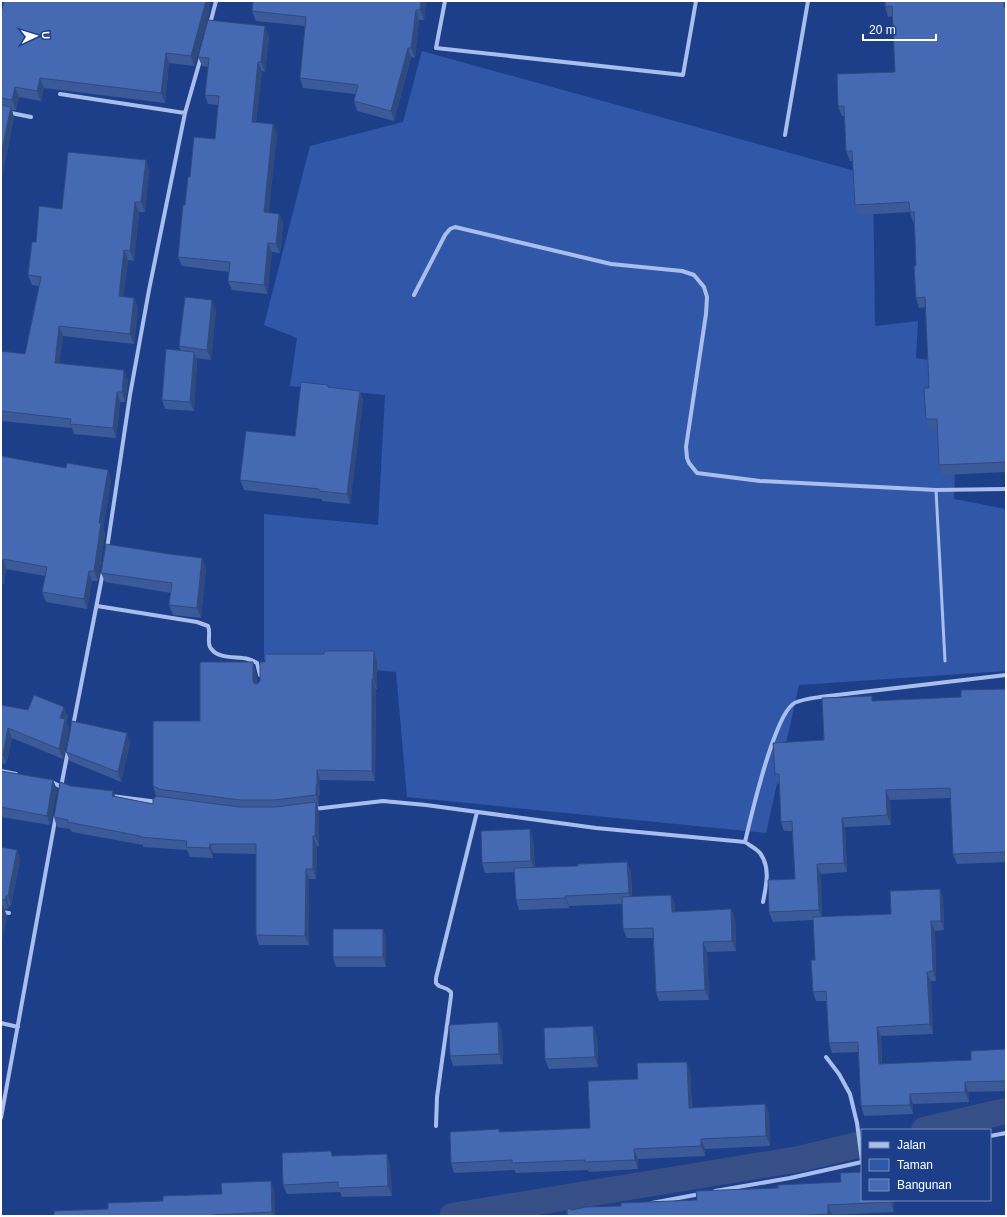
<svg xmlns="http://www.w3.org/2000/svg" width="1007" height="1217" font-family="Helvetica,sans-serif">
<style>
.green{fill:#3157a8}
.lines{fill:none;stroke-linecap:round;stroke-linejoin:round}
.canal{stroke:#374f87;stroke-width:26}
.lane{stroke:#a9beec;stroke-width:3}
.street{stroke:#a9beec;stroke-width:4}
.wall{fill:#3b5a99}
.shaded-wall{fill:#304a7d}
.building{fill:#4569b2;stroke:#304a7d}
</style>
<rect width="100%" height="100%" fill="#1d3f8a"/>
<path class="green" d="M 422,51 L 873,176 L 875,326 L 918,321 L 916,358 L 958,364 L 954,499 L 1006,509 L 1006,671 L 799,685 L 766,833 L 407,797 L 396,672 L 264,660 L 264,514 L 378,525 L 385,395 L 290,386 L 297,338 L 264,325 L 310,146 L 403,122 Z"/>
<g class="lines">
<path class="canal" d="M 924,1130 L 1006,1111
M 452,1216 L 799,1159 L 862,1144"/>
<path class="lane" d="M 936,490 L 945,661"/>
<path class="street" d="M 445,1 L 436,48 L 683,75 L 696,1
M 210,24 L 216,1
M 60,94 L 185,113
M 1,111 L 31,117
M 785,135 L 808,1
M 414,295 L 445,235 L 450,229 L 455,227 L 611,264 L 682,271 L 694,275 L 704,287 L 707,297 L 706,314 L 686,447 L 687,458 L 689,463 L 697,473 L 760,481 L 936,490 L 1006,489
M 107,549 L 130,395 L 149,290 L 185,113 L 201,57
M 97,606 L 197,622 L 208,626 C 211,633 207,641 210,647 C 217,660 237,656 248,659 C 251,660 254,661 257,663 L 260,675
M 73,726 L 103,572
M 1,771 L 16,774
M 50,781 L 63,788
M 61,787 L 68,751
M 111,796 L 158,802
M 314,809 L 383,801 L 426,805 L 596,828 L 745,842 C 749,845 757,849 760,853 C 771,868 766,886 763,902
M 745,842 C 751,816 774,718 793,704 C 798,700 813,698 820,697 L 1006,675
M 1,912 L 9,913
M 1,1023 L 18,1027
M 826,1057 L 839,1074 L 850,1094 L 857,1123 L 862,1161
M 1,1118 L 56,815
M 436,1126 L 437,1097 L 451,996 L 451,992 L 447,989 L 439,986 L 436,983 L 436,978 L 477,812
M 990,1136 L 1006,1133
M 715,1191 L 790,1178 L 862,1162
M 652,1203 L 700,1194"/>
</g>
<path class="wall" d="M 4,1 L 210,1 L 209,13 L 194,66 L 169,63 L 165,103 L 44,88 L 41,101 L 19,97 L 16,110 L 11,110 L 14,117 L 1,182 L 1,14 Z
M 253,1 L 426,1 L 424,20 L 419,20 L 415,58 L 411,57 L 394,121 L 357,111 L 354,101 L 355,94 L 303,88 L 300,78 L 305,26 L 256,21 L 252,11 Z
M 1006,1 L 1006,472 L 943,475 L 939,465 L 938,429 L 929,429 L 926,419 L 929,388 L 926,307 L 919,308 L 916,298 L 916,266 L 915,222 L 913,222 L 910,212 L 858,215 L 855,205 L 853,161 L 850,161 L 846,151 L 845,116 L 842,116 L 838,106 L 895,72 L 893,16 L 888,17 L 885,7 Z
M 269,36 L 265,72 L 262,71 L 256,122 L 273,124 L 277,134 L 268,213 L 279,214 L 283,223 L 280,253 L 272,252 L 267,294 L 232,290 L 228,281 L 229,272 L 182,266 L 178,257 L 185,205 L 190,177 L 215,139 L 218,105 L 208,104 L 205,95 L 208,67 L 202,66 L 198,57 Z
M 146,160 L 149,170 L 145,212 L 139,212 L 134,261 L 128,260 L 123,297 L 134,298 L 138,308 L 134,344 L 63,336 L 59,363 L 128,380 L 125,402 L 120,402 L 116,438 L 74,434 L 72,428 L 1,421 L 1,351 L 25,354 L 39,286 L 32,285 L 28,275 L 36,242 L 62,209 Z
M 216,310 L 211,360 L 196,358 L 197,361 L 194,411 L 165,409 L 162,400 L 181,351 L 179,346 Z
M 328,385 L 329,387 L 360,391 L 363,400 L 350,504 L 322,501 L 322,499 L 244,490 L 240,480 L 295,436 Z
M 1,456 L 66,468 L 108,470 L 111,480 L 103,529 L 105,533 L 98,581 L 92,581 L 87,609 L 46,602 L 42,592 L 45,576 L 6,569 L 4,584 L 1,583 Z
M 169,554 L 202,558 L 206,568 L 201,618 L 173,615 L 169,605 L 171,593 L 105,582 L 101,573 Z
M 374,651 L 377,661 L 377,689 L 376,689 L 375,781 L 320,780 L 320,795 L 319,795 L 319,805 L 317,805 L 319,812 L 319,846 L 317,846 L 316,879 L 309,879 L 309,945 L 259,945 L 256,935 L 256,854 L 213,853 L 213,858 L 190,857 L 187,850 L 143,847 L 143,845 L 72,832 L 70,829 L 57,827 L 54,817 L 71,786 L 113,791 L 115,796 L 153,804 L 155,798 L 159,797 L 156,796 L 153,786 L 200,721 L 256,672 L 257,684 L 260,681 L 265,662 L 324,654 Z
M 1006,689 L 1006,862 L 957,864 L 953,854 L 951,798 L 890,800 L 891,825 L 845,827 L 847,872 L 821,874 L 822,917 L 891,914 L 940,889 L 943,899 L 944,930 L 935,931 L 936,981 L 931,981 L 933,1034 L 881,1036 L 882,1064 L 971,1060 L 1006,1049 L 1006,1091 L 968,1092 L 969,1102 L 913,1104 L 913,1114 L 864,1116 L 861,1106 L 858,1052 L 832,1053 L 829,1043 L 827,1001 L 816,1001 L 813,992 L 815,960 L 813,920 L 773,922 L 769,912 L 795,879 L 792,831 L 784,831 L 781,822 L 779,784 L 778,784 L 775,774 L 824,740 L 873,701 L 961,697 Z
M 1,705 L 68,717 L 66,721 L 69,729 L 63,759 L 12,738 L 6,764 L 1,763 Z
M 130,743 L 121,782 L 70,761 L 66,752 Z
M 1,771 L 53,780 L 57,790 L 50,825 L 1,817 Z
M 533,839 L 535,867 L 578,866 L 627,862 L 631,872 L 632,897 L 671,895 L 675,905 L 675,912 L 731,909 L 735,919 L 736,951 L 707,952 L 709,1000 L 659,1001 L 656,992 L 653,938 L 627,938 L 623,929 L 622,904 L 569,906 L 569,908 L 519,910 L 516,900 L 515,872 L 485,873 L 482,863 Z
M 1,847 L 17,850 L 20,860 L 11,906 L 9,906 L 8,909 L 4,909 L 7,916 L 1,945 Z
M 383,929 L 386,939 L 386,967 L 336,967 L 333,957 Z
M 498,1022 L 502,1032 L 503,1064 L 453,1066 L 450,1056 Z
M 597,1035 L 598,1067 L 549,1069 L 545,1059 Z
M 690,1071 L 692,1108 L 765,1104 L 769,1114 L 770,1146 L 705,1149 L 705,1156 L 638,1159 L 638,1169 L 589,1172 L 588,1170 L 516,1173 L 514,1170 L 454,1173 L 451,1163 L 499,1129 L 500,1132 L 590,1128 L 638,1079 Z
M 333,1156 L 390,1164 L 392,1196 L 342,1197 L 340,1192 L 287,1194 L 283,1185 Z
M 274,1190 L 275,1216 L 54,1216 L 163,1201 L 222,1194 Z
M 862,1200 L 920,1200 L 894,1201 L 894,1212 L 832,1215 L 832,1216 L 567,1216 L 572,1210 Z"/>
<path class="shaded-wall" d="M 206,1 L 210,1 L 209,13 L 194,66 L 191,56 Z
M 421,1 L 426,1 L 424,20 L 420,10 Z
M 1004,1 L 1006,1 L 1006,12 L 1004,7 Z
M 416,10 L 419,20 L 415,58 L 411,48 Z
M 265,26 L 269,36 L 265,72 L 261,62 Z
M 408,48 L 411,57 L 394,121 L 391,111 Z
M 166,53 L 169,63 L 165,103 L 161,93 Z
M 258,62 L 262,71 L 255,131 L 252,122 Z
M 40,78 L 44,88 L 41,101 L 37,91 Z
M 15,87 L 19,97 L 16,110 L 12,100 Z
M 11,107 L 14,117 L 1,182 L 1,154 Z
M 273,124 L 277,134 L 268,222 L 264,212 Z
M 146,160 L 149,170 L 145,212 L 141,202 Z
M 135,202 L 139,212 L 134,261 L 130,251 Z
M 279,214 L 283,223 L 280,253 L 276,244 Z
M 268,243 L 272,252 L 267,294 L 264,285 Z
M 124,250 L 128,260 L 122,306 L 119,296 Z
M 134,298 L 138,308 L 134,344 L 130,334 Z
M 212,300 L 216,310 L 211,360 L 207,350 Z
M 59,326 L 63,336 L 58,373 L 55,363 Z
M 194,352 L 197,361 L 194,411 L 190,402 Z
M 124,370 L 128,380 L 125,402 L 122,392 Z
M 360,391 L 363,400 L 350,504 L 347,494 Z
M 117,392 L 120,402 L 116,438 L 113,428 Z
M 108,470 L 111,480 L 103,529 L 105,533 L 98,581 L 94,571 L 99,523 Z
M 202,558 L 206,568 L 201,618 L 197,608 Z
M 3,559 L 6,569 L 4,584 L 1,577 L 1,568 Z
M 89,571 L 92,581 L 87,609 L 84,599 Z
M 374,651 L 377,661 L 377,689 L 373,679 Z
M 253,662 L 256,672 L 257,690 L 253,681 Z
M 372,679 L 376,689 L 375,781 L 372,771 Z
M 64,707 L 68,717 L 66,721 L 69,729 L 63,759 L 59,749 L 60,718 Z
M 8,728 L 12,738 L 6,764 L 3,755 Z
M 127,733 L 130,743 L 121,782 L 118,772 Z
M 317,770 L 320,780 L 320,795 L 317,785 Z
M 53,780 L 57,790 L 50,825 L 47,816 Z
M 316,785 L 319,795 L 319,805 L 316,795 Z
M 886,790 L 890,800 L 891,825 L 887,815 Z
M 113,791 L 117,801 L 112,796 Z
M 316,802 L 319,812 L 319,846 L 315,836 Z
M 842,818 L 845,827 L 847,872 L 844,863 Z
M 530,829 L 533,839 L 535,871 L 531,861 Z
M 313,836 L 317,846 L 316,879 L 313,869 Z
M 210,844 L 213,853 L 213,858 L 209,848 Z
M 17,850 L 20,860 L 11,906 L 8,896 Z
M 627,862 L 631,872 L 632,903 L 629,893 Z
M 817,864 L 821,874 L 822,920 L 819,910 Z
M 306,869 L 309,879 L 309,945 L 305,936 Z
M 940,889 L 943,899 L 944,930 L 941,921 Z
M 671,895 L 675,905 L 676,922 L 672,912 Z
M 6,896 L 9,906 L 8,909 L 5,900 Z
M 565,896 L 569,906 L 569,908 L 565,898 Z
M 3,906 L 7,916 L 1,945 L 1,918 Z
M 731,909 L 735,919 L 736,951 L 732,941 Z
M 931,921 L 935,931 L 936,981 L 933,971 Z
M 383,929 L 386,939 L 386,967 L 383,957 Z
M 703,942 L 707,952 L 709,1000 L 705,990 Z
M 927,972 L 931,981 L 933,1034 L 930,1024 Z
M 498,1022 L 502,1032 L 503,1064 L 499,1054 Z
M 593,1026 L 597,1035 L 598,1067 L 595,1057 Z
M 877,1027 L 881,1036 L 882,1074 L 879,1064 Z
M 687,1062 L 690,1071 L 692,1118 L 689,1108 Z
M 965,1082 L 968,1092 L 969,1102 L 965,1092 Z
M 910,1094 L 913,1104 L 913,1114 L 910,1105 Z
M 765,1104 L 769,1114 L 770,1146 L 766,1136 Z
M 701,1139 L 705,1149 L 705,1156 L 701,1146 Z
M 634,1149 L 638,1159 L 638,1169 L 635,1160 Z
M 387,1154 L 390,1164 L 392,1196 L 388,1186 Z
M 271,1181 L 274,1190 L 275,1216 L 274,1216 L 272,1212 Z
M 891,1200 L 894,1200 L 894,1212 L 891,1202 Z
M 828,1205 L 832,1215 L 832,1216 L 829,1216 L 828,1214 Z"/>
<path class="building" d="M 4,1 L 206,1 L 191,56 L 166,53 L 161,93 L 40,78 L 37,91 L 15,87 L 12,100 L 1,98 L 1,14 Z
M 253,1 L 421,1 L 420,10 L 416,10 L 411,48 L 408,48 L 391,111 L 354,101 L 358,85 L 300,78 L 306,17 L 252,11 Z
M 885,1 L 1004,1 L 1004,7 L 1006,7 L 1006,462 L 939,465 L 937,419 L 926,419 L 924,388 L 929,388 L 925,297 L 916,298 L 914,266 L 916,266 L 914,212 L 910,212 L 909,202 L 855,205 L 852,151 L 846,151 L 844,106 L 838,106 L 837,74 L 895,72 L 892,6 L 885,7 Z
M 208,20 L 265,26 L 261,62 L 258,62 L 252,122 L 273,124 L 264,212 L 279,214 L 276,244 L 268,243 L 264,285 L 228,281 L 230,262 L 178,257 L 183,205 L 185,205 L 188,177 L 190,177 L 194,137 L 215,139 L 219,96 L 205,95 L 209,58 L 198,57 Z
M 1,105 L 11,107 L 1,154 Z
M 68,152 L 146,160 L 141,202 L 135,202 L 130,251 L 124,250 L 119,296 L 134,298 L 130,334 L 59,326 L 55,363 L 124,370 L 122,392 L 117,392 L 113,428 L 70,424 L 71,419 L 1,411 L 1,351 L 25,354 L 41,277 L 28,275 L 32,242 L 36,242 L 39,206 L 62,209 Z
M 185,297 L 212,300 L 207,350 L 179,346 Z
M 166,349 L 194,352 L 190,402 L 162,400 Z
M 301,382 L 328,385 L 328,387 L 360,391 L 347,494 L 319,491 L 319,489 L 240,480 L 246,431 L 295,436 Z
M 1,456 L 66,468 L 67,463 L 108,470 L 99,523 L 101,523 L 94,571 L 89,571 L 84,599 L 42,592 L 47,567 L 3,559 L 1,568 Z
M 106,544 L 169,554 L 202,558 L 197,608 L 169,605 L 172,583 L 101,573 Z
M 324,651 L 374,651 L 373,679 L 372,679 L 372,771 L 317,770 L 317,785 L 316,785 L 316,795 L 274,800 L 240,800 L 158,789 L 158,788 L 153,786 L 153,721 L 200,721 L 200,662 L 253,662 L 253,681 L 254,683 L 257,684 L 260,681 L 260,662 L 265,662 L 265,654 L 324,654 Z
M 1006,689 L 1006,852 L 953,854 L 950,788 L 886,790 L 887,815 L 842,818 L 844,863 L 817,864 L 819,910 L 769,912 L 768,880 L 795,879 L 792,821 L 781,822 L 779,774 L 775,774 L 773,743 L 824,740 L 822,698 L 872,696 L 872,701 L 961,697 L 961,690 Z
M 34,695 L 64,707 L 60,718 L 65,719 L 59,749 L 8,728 L 3,755 L 1,754 L 1,705 L 28,710 Z
M 72,721 L 127,733 L 118,772 L 66,752 Z
M 1,771 L 53,780 L 47,816 L 1,807 Z
M 60,782 L 71,786 L 113,791 L 112,796 L 153,804 L 153,798 L 155,798 L 156,796 L 239,807 L 275,807 L 316,802 L 315,836 L 313,836 L 313,869 L 306,869 L 305,936 L 256,935 L 256,844 L 210,844 L 209,848 L 186,847 L 187,841 L 140,837 L 140,836 L 68,822 L 68,820 L 54,817 Z
M 530,829 L 531,861 L 482,863 L 481,831 Z
M 1,847 L 17,850 L 8,896 L 6,896 L 5,900 L 1,899 Z
M 627,862 L 629,893 L 565,896 L 565,898 L 516,900 L 514,868 L 578,866 L 578,864 Z
M 940,889 L 941,921 L 931,921 L 933,971 L 927,972 L 930,1024 L 877,1027 L 879,1064 L 971,1060 L 971,1051 L 1006,1049 L 1006,1081 L 965,1082 L 965,1092 L 910,1094 L 910,1105 L 861,1106 L 858,1042 L 829,1043 L 826,991 L 813,992 L 811,960 L 815,960 L 813,917 L 891,914 L 890,891 Z
M 671,895 L 672,912 L 731,909 L 732,941 L 703,942 L 705,990 L 656,992 L 653,928 L 623,929 L 622,897 Z
M 1,906 L 3,906 L 1,918 Z
M 333,929 L 383,929 L 383,957 L 333,957 Z
M 498,1022 L 499,1054 L 450,1056 L 449,1025 Z
M 593,1026 L 595,1057 L 545,1059 L 544,1028 Z
M 687,1062 L 689,1108 L 765,1104 L 766,1136 L 701,1139 L 701,1146 L 634,1149 L 635,1160 L 585,1162 L 585,1160 L 512,1163 L 512,1160 L 451,1163 L 450,1132 L 499,1129 L 499,1132 L 590,1128 L 588,1081 L 638,1079 L 637,1063 Z
M 331,1151 L 332,1156 L 387,1154 L 388,1186 L 338,1188 L 338,1182 L 283,1185 L 282,1153 Z
M 862,1172 L 862,1200 L 891,1200 L 891,1202 L 828,1205 L 828,1214 L 794,1216 L 567,1216 L 567,1208 L 572,1210 L 586,1207 L 621,1206 L 621,1203 L 697,1200 L 696,1191 L 778,1188 L 778,1185 L 841,1182 L 840,1173 Z
M 271,1181 L 272,1212 L 213,1215 L 213,1216 L 54,1216 L 54,1211 L 108,1209 L 108,1203 L 163,1201 L 163,1196 L 222,1194 L 221,1183 Z"/>
<rect width="1007" height="1217" fill="none" stroke="#ffffff" stroke-width="4"/>
<rect x="861" y="1129" width="130" height="72" fill="#1d3f8a" stroke="#778cb9"/>
<rect x="869" y="1142" width="20" height="6" fill="#a9beec" stroke="#778cb9"/>
<text x="897" y="1149" font-size="12" fill="#ffffff">Jalan</text>
<rect x="869" y="1159" width="20" height="12" fill="#3157a8" stroke="#778cb9"/>
<text x="897" y="1169" font-size="12" fill="#ffffff">Taman</text>
<rect x="869" y="1179" width="20" height="12" fill="#4569b2" stroke="#778cb9"/>
<text x="897" y="1189" font-size="12" fill="#ffffff">Bangunan</text>
<g transform="translate(36 36) rotate(86)" stroke="#1d3f8a" stroke-width="3" paint-order="stroke">
<path d="M0-3L7 15L0 10L-7 15Z" fill="#ffffff"/>
<text y="-6" font-size="11" font-weight="bold" text-anchor="middle" fill="#ffffff">U</text>
</g>
<path d="M863 34v6h73v-6" fill="none" stroke="#ffffff" stroke-width="2"/>
<text x="869" y="34" font-size="12" fill="#ffffff" stroke="#1d3f8a" stroke-width="3" paint-order="stroke">20 m</text>
</svg>
